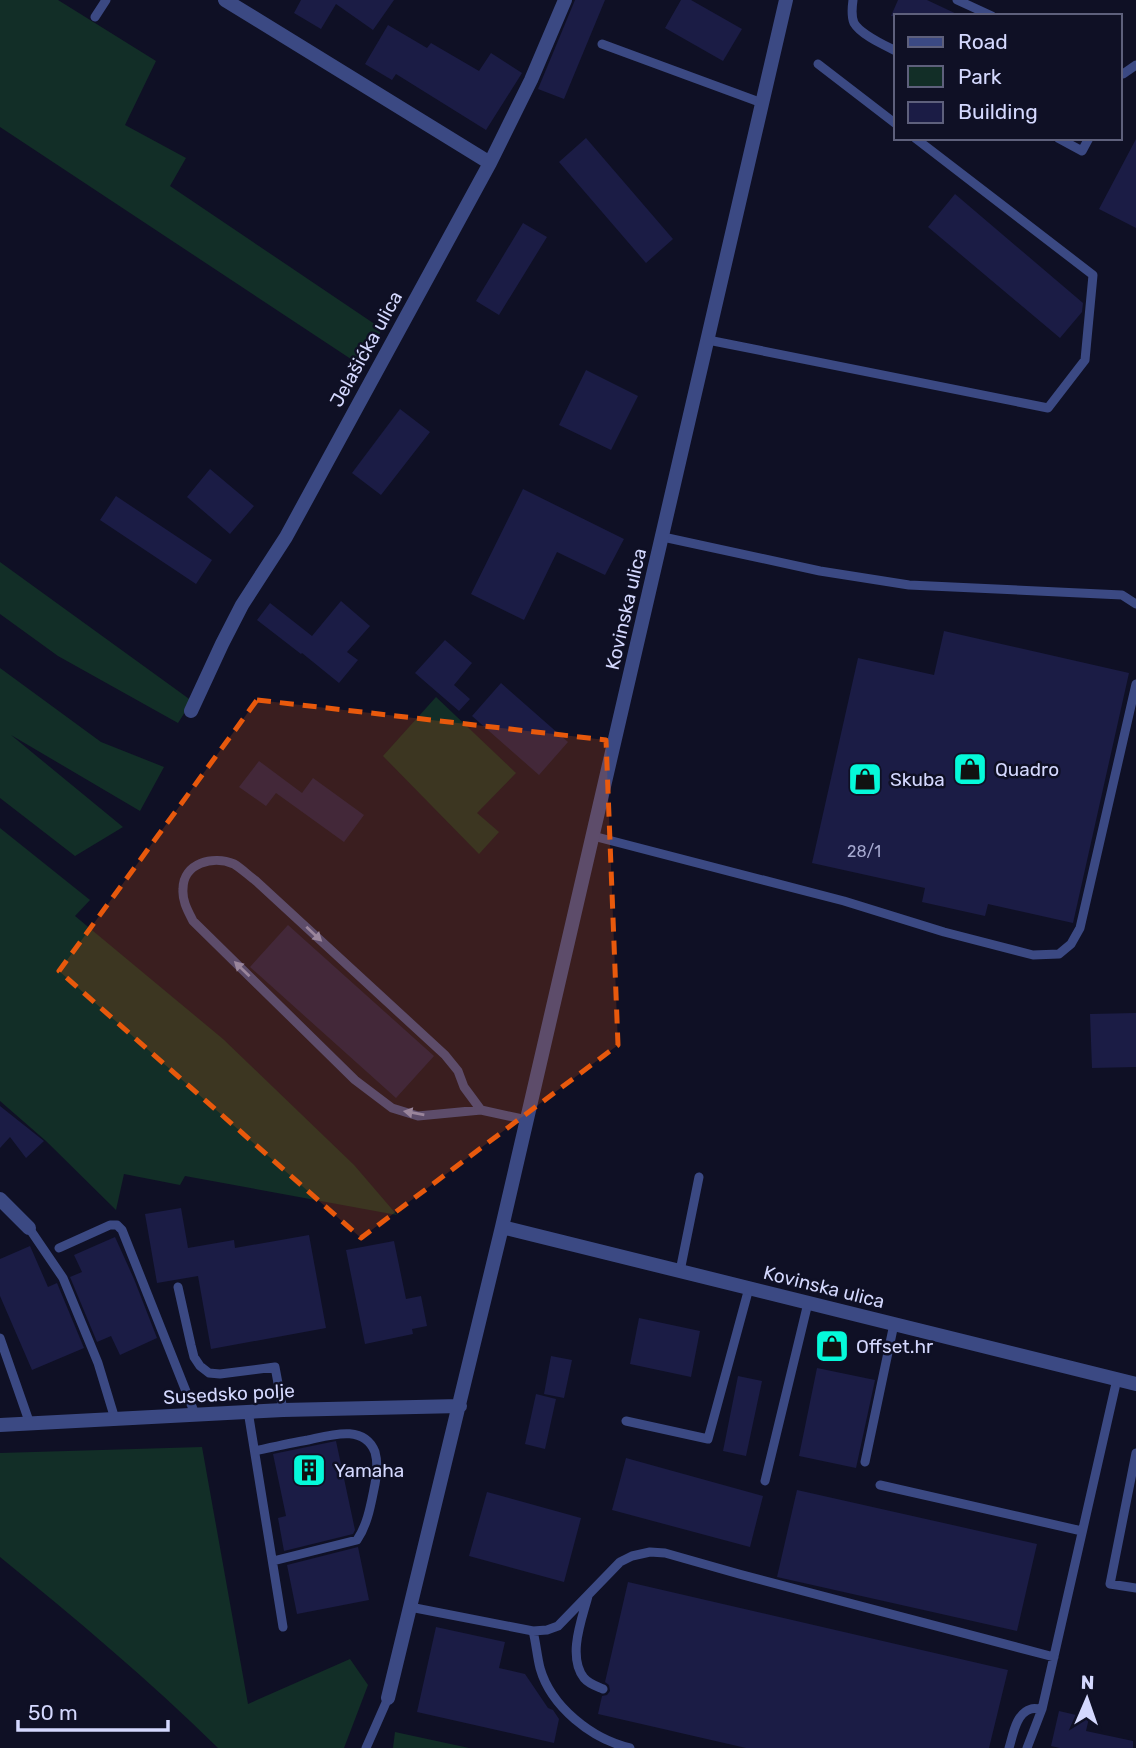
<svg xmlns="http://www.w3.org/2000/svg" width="1136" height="1748" font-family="Rubik,sans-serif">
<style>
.green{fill:#122e27}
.building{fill:#1b1c45}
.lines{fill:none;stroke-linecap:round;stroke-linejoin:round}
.service{stroke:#3b4983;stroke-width:9}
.minor{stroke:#3b4983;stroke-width:14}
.oneway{fill:#8890c0}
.marked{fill:#e8590c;fill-opacity:0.2;stroke:#e8590c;stroke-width:5;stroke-dasharray:14 9;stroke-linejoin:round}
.labels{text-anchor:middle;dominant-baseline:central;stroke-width:5;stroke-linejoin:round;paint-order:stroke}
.number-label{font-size:16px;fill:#a6a9d0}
.street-label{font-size:19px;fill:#d4d8fe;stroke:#0f1025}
.poi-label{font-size:19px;fill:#d4d8fe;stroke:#0f1025;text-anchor:start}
</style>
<rect width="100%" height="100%" fill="#0f1025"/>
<path class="green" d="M 0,0 L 58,0 L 156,61 L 125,125 L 186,158 L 170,186 L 382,329 L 363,367 L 0,127 Z
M 0,562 L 192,701 L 178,723 L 58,656 L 0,614 Z
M 0,668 L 101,742 L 164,767 L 140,811 L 11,735 L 123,827 L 75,856 L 0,798 Z
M 436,697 L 516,773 L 477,813 L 499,832 L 479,854 L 383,756 Z
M 0,828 L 90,900 L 75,916 L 223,1039 L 354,1165 L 397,1215 L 185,1176 L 180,1185 L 124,1174 L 116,1210 L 46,1141 L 0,1101 Z
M 202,1447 L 248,1704 L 350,1659 L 368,1685 L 344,1748 L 218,1748 C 149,1680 75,1618 0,1557 L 0,1453 Z
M 395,1732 L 469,1748 L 393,1748 Z"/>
<path class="building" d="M 301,0 L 394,0 L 373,30 L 336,4 L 321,29 L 294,13 Z
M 575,0 L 605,0 L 564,99 L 538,89 Z
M 681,0 L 691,0 L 742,29 L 723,61 L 665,28 Z
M 898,0 L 927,0 L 961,16 L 891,16 Z
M 388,25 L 427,48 L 431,43 L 479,71 L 491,53 L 522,73 L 486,130 L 396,74 L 392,80 L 365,64 Z
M 586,138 L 673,239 L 646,263 L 559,162 Z
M 1136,139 L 1136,228 L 1099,209 Z
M 955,194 L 1083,303 L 1082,312 L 1060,338 L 928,227 Z
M 523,223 L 547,237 L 499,315 L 476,301 Z
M 586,370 L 638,396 L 611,450 L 559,425 Z
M 400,409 L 430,432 L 381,495 L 352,473 Z
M 210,469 L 254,506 L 230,534 L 187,497 Z
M 523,489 L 624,539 L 605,575 L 557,552 L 524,620 L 471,594 Z
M 116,496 L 212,560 L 196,584 L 100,520 Z
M 341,601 L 370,626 L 347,652 L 358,660 L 339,683 L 302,653 L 301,654 L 257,620 L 270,603 L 312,636 Z
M 944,631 L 1129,673 L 1073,923 L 988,904 L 985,916 L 922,902 L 925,888 L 812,863 L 858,658 L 934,675 Z
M 445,640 L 472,663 L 454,685 L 470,699 L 459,711 L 415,673 Z
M 501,683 L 568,742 L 539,775 L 472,716 Z
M 259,761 L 302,793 L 313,778 L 364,815 L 344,842 L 276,793 L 266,806 L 239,787 Z
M 288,925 L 434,1056 L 396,1098 L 250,967 Z
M 1136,1013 L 1136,1067 L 1092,1068 L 1090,1014 Z
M 0,1106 L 44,1141 L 26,1158 L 10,1137 L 0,1148 Z
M 181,1208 L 188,1248 L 234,1240 L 235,1248 L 309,1235 L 326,1328 L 211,1349 L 198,1276 L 157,1283 L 145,1214 Z
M 115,1237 L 134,1279 L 157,1338 L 120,1355 L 111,1336 L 97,1342 L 70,1277 L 82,1272 L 74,1255 Z
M 394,1241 L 406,1299 L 421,1296 L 427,1326 L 412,1329 L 413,1334 L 365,1344 L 346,1250 Z
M 30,1246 L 48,1287 L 57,1283 L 84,1348 L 32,1370 L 0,1296 L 0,1259 Z
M 639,1318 L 700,1331 L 691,1377 L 630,1364 Z
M 551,1356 L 572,1360 L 564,1398 L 544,1394 Z
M 817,1368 L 875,1380 L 856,1468 L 799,1456 Z
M 738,1376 L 762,1381 L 746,1456 L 723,1451 Z
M 536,1394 L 556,1399 L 545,1449 L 525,1444 Z
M 336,1441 L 355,1530 L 353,1534 L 284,1551 L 278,1518 L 286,1516 L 273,1454 Z
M 626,1458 L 763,1496 L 750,1547 L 612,1510 Z
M 797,1490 L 1037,1544 L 1017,1631 L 777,1577 Z
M 487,1492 L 581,1518 L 564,1582 L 469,1556 Z
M 358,1547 L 369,1600 L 297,1614 L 287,1565 Z
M 628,1582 L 1008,1670 L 989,1748 L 746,1748 L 598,1714 L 602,1696 L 607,1695 L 610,1691 L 609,1685 L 605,1682 Z
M 436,1627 L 505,1642 L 499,1668 L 525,1674 L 548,1708 L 553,1710 L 559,1719 L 554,1743 L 417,1712 Z
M 1059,1711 L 1089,1718 L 1086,1731 L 1133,1741 L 1133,1748 L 1060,1748 L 1051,1746 Z"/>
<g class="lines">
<path class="service" d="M 853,0 C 852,7 851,16 854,23 C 861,35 884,45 896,51
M 957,0 L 992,16
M 95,17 L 106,0
M 602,44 L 762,103
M 818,64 L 896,124
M 1123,74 L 1136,65
M 1058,138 L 1082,151 L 1089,138
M 708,340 L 1048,408 L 1085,360 L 1093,275 L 915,138
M 663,537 L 820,571 L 909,585 L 1122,595 L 1136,604
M 593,836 L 844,901 L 944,932 L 1033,955 L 1059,954 L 1071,944 L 1080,928 L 1136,684
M 481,1110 L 464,1087 L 458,1071 L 445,1055 L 256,881 C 249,876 241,868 234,864 C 213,855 183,863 183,889 C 182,901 188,911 193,921 L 355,1080 L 392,1108 L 418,1116 L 481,1110 L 527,1120
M 29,1228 L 63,1278 L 98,1363 L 115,1419
M 59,1248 L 110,1225 L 117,1225 L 122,1230 L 195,1414
M 680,1271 L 699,1177
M 178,1287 L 191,1345 L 194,1357 L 200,1366 L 209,1373 L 220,1374 L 275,1367 L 283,1410
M 0,1338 L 30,1424
M 248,1411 L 283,1627
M 626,1421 L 708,1439 L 749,1288
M 255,1451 C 273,1447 290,1443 308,1440 C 331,1435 364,1424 375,1452 C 378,1463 377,1474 375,1484 C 371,1503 368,1524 357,1540 L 273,1561
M 1136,1453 L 1110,1584 L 1136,1588
M 865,1462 L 894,1324
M 765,1481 L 808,1303
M 880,1485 L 1082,1531
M 588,1596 C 582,1619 567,1656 584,1678 C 589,1684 596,1686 603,1689
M 410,1607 L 533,1631 L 547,1630 L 558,1626 L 620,1562 L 632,1556 L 650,1552 L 665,1553 L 739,1574 L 1054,1657
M 533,1631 C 536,1643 537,1656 540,1668 C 551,1707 592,1739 630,1748
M 366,1748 L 388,1698
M 1009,1748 C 1013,1735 1016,1713 1031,1709 C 1034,1708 1038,1709 1042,1709
M 1027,1748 L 1042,1709 L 1117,1379"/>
<path class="minor" d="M 225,0 L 490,163
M 191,711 L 222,644 L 242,605 L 286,537 L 490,163 L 531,80 L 565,0
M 0,1199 L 29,1228
M 502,1227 L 1136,1384
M 0,1425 L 283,1410 L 460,1406
M 388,1698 L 502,1227 L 786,0"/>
</g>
<defs><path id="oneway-solid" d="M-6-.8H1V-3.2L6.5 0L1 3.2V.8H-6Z" transform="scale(1.75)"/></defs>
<g class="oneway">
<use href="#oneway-solid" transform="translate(314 934) rotate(43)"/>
<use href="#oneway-solid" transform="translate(242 969) rotate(-136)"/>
<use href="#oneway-solid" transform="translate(414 1113) rotate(-170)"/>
</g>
<path class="marked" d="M 257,700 L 606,740 L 618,1045 L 361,1238 L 59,971 Z"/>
<defs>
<g id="shop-square" transform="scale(1.75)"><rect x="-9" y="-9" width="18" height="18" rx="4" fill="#05f9da" stroke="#0f1025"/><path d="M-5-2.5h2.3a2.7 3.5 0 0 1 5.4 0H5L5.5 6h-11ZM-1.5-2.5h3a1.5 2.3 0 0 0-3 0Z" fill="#111"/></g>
<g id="building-square" transform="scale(1.75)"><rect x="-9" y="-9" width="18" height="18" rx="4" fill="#05f9da" stroke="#0f1025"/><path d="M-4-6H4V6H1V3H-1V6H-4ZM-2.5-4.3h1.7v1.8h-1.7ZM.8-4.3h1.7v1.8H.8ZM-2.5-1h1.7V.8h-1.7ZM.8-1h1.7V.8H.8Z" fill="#111"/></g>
</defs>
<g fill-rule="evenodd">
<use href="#shop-square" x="970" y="769"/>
<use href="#shop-square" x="865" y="779"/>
<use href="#shop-square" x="832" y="1346"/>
<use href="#building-square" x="309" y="1470"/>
</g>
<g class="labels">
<g class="number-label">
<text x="864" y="851">28/1</text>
</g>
<g class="street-label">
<text transform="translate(366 349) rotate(-61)">Jelašićka ulica</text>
<text transform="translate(626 609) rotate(-77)">Kovinska ulica</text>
<text transform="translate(824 1287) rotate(14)">Kovinska ulica</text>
<text transform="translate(229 1394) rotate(-3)">Susedsko polje</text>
</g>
<g class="poi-label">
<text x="995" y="769">Quadro</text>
<text x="890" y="779">Skuba</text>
<text x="856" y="1346">Offset.hr</text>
<text x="334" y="1470">Yamaha</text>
</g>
</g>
<rect x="894" y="14" width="228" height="126" fill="#0f1025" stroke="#5e607c" stroke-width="2"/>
<rect x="908" y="37" width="35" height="10" fill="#3b4983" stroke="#5e607c" stroke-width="2"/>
<text x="958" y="49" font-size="21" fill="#d4d8fe">Road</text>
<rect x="908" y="66" width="35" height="21" fill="#122e27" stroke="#5e607c" stroke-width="2"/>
<text x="958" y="84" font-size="21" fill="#d4d8fe">Park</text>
<rect x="908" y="102" width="35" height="21" fill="#1b1c45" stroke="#5e607c" stroke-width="2"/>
<text x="958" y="119" font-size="21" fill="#d4d8fe">Building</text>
<g transform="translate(1087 1699) rotate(2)" stroke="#0f1025" stroke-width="5" paint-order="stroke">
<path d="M0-5L12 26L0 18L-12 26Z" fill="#d4d8fe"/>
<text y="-10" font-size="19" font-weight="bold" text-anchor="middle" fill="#d4d8fe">N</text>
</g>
<path d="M18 1720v10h150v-10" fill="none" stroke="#d4d8fe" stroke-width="3.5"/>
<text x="28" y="1720" font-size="21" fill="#d4d8fe" stroke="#0f1025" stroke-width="5" paint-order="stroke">50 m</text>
</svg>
